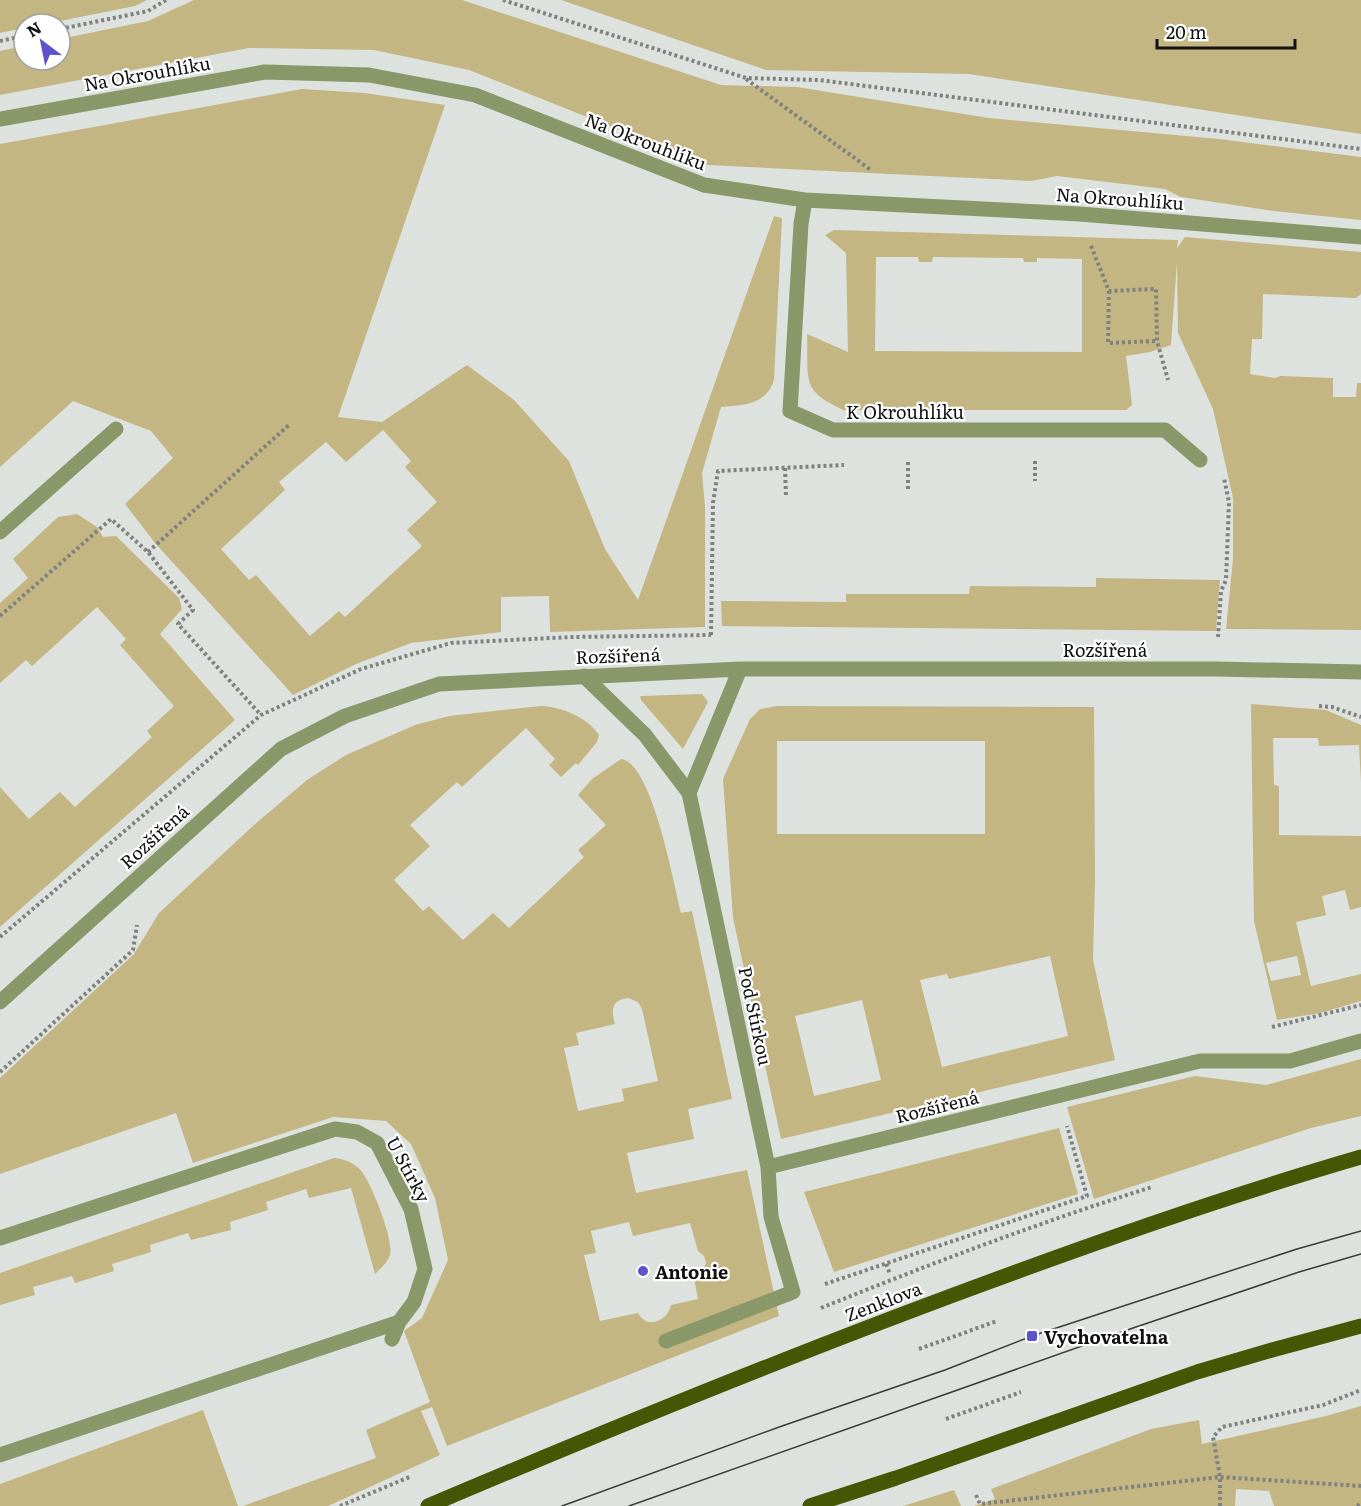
<svg xmlns="http://www.w3.org/2000/svg" width="1361" height="1506" font-family="Literata,serif">
<style>
.green{fill:#c3b682;fill-rule:evenodd}
.lines{fill:none;stroke-linecap:round;stroke-linejoin:round}
.path{stroke:#7e817e;stroke-width:4;stroke-dasharray:3 3;stroke-linecap:butt}
.minor{stroke:#899769;stroke-width:15}
.major{stroke:#455605;stroke-width:15}
.tram{stroke:#393a39;stroke-width:1.5}
.poi-dot{fill:#5e53cb;stroke:#fff;stroke-width:2}
.labels{text-anchor:middle;dominant-baseline:central;stroke-width:4.5;stroke-linejoin:round;paint-order:stroke}
.street-label{font-size:18px;fill:#101110;stroke:#fff}
.poi-label{font-size:18px;font-weight:bold;fill:#101110;stroke:#fff;text-anchor:start}
</style>
<rect width="100%" height="100%" fill="#dee2de"/>
<path class="green" d="M 0,0 L 147,0 L 135,6 L 45,24 L 24,24 L 24,28 L 0,33 Z
M 194,0 L 462,0 L 721,85 L 797,87 L 989,118 L 1219,139 L 1361,157 L 1361,220 L 1273,211 L 1181,197 L 1165,189 L 1057,176 L 1031,181 L 708,165 L 469,70 L 374,50 L 249,48 L 0,95 L 0,51 L 24,46 L 24,60 L 60,60 L 60,39 L 148,21 Z
M 561,0 L 1361,0 L 1361,134 L 969,74 L 766,70 Z
M 302,89 L 365,93 L 445,105 L 338,417 L 382,422 L 467,365 L 514,400 L 569,461 L 605,549 L 638,600 L 774,216 L 782,218 L 774,380 C 766,405 744,405 721,407 L 702,473 L 705,506 L 705,627 L 550,632 L 549,596 L 501,597 L 501,632 L 411,643 L 356,664 L 293,695 L 155,543 L 125,504 L 173,458 L 151,431 L 73,401 L 0,467 L 0,144 ZM 383,430 L 411,461 L 405,467 L 437,502 L 407,530 L 422,546 L 345,617 L 339,611 L 310,636 L 256,575 L 249,580 L 221,549 L 285,490 L 279,482 L 326,442 L 346,462 Z
M 834,230 L 1178,240 L 1177,248 L 1185,237 L 1361,252 L 1361,294 L 1356,298 L 1263,294 L 1262,339 L 1252,339 L 1250,374 L 1275,378 L 1280,376 L 1333,378 L 1333,397 L 1356,397 L 1357,383 L 1361,383 L 1361,630 L 1226,629 L 1233,559 L 1233,498 L 1213,409 L 1178,333 L 1177,262 L 1171,345 L 1150,352 L 1126,356 L 1132,405 L 1126,410 L 843,410 C 832,404 819,399 812,388 C 805,377 808,347 807,334 L 848,352 L 846,253 L 825,235 ZM 876,257 L 918,257 L 919,262 L 932,262 L 933,257 L 1023,258 L 1024,262 L 1037,262 L 1037,258 L 1082,259 L 1082,352 L 875,351 Z
M 77,514 L 97,527 L 103,537 L 116,536 L 179,598 L 182,609 L 160,634 L 235,720 L 0,927 L 0,787 L 29,819 L 60,792 L 75,807 L 152,737 L 147,731 L 174,706 L 120,645 L 126,639 L 97,607 L 32,666 L 26,660 L 0,683 L 0,603 L 28,578 L 13,559 L 58,517 Z
M 1096,578 L 1220,580 L 1216,631 L 722,626 L 721,601 L 846,602 L 846,594 L 969,594 L 970,586 L 1096,587 Z
M 702,694 L 708,702 L 683,749 L 641,700 L 640,696 Z
M 1251,704 L 1326,710 L 1361,725 L 1361,782 L 1359,745 L 1319,746 L 1318,738 L 1273,738 L 1274,785 L 1279,786 L 1279,835 L 1361,836 L 1361,907 L 1350,910 L 1345,890 L 1322,896 L 1326,915 L 1296,922 L 1311,986 L 1361,974 L 1361,1001 L 1320,1013 L 1277,1020 L 1254,921 ZM 1297,956 L 1301,975 L 1271,981 L 1266,963 Z
M 541,706 C 562,707 587,717 599,735 L 597,742 L 578,765 L 576,763 L 561,777 L 549,765 L 555,759 L 526,728 L 462,787 L 457,782 L 410,825 L 430,846 L 394,880 L 423,911 L 429,906 L 463,940 L 493,913 L 509,928 L 584,857 L 578,850 L 606,825 L 578,795 L 592,779 L 621,759 C 652,762 674,885 681,913 L 692,911 L 732,1099 L 688,1109 L 694,1139 L 627,1153 L 636,1193 L 747,1170 L 779,1316 L 447,1446 L 432,1407 L 421,1411 L 440,1455 L 328,1506 L 243,1506 L 376,1458 L 366,1430 L 430,1402 L 404,1331 L 422,1318 L 448,1260 L 435,1198 L 411,1144 L 386,1121 L 333,1117 L 193,1163 L 176,1113 L 0,1174 L 0,1078 L 134,954 L 159,913 L 254,825 L 307,780 L 346,755 L 415,725 L 449,716 ZM 628,998 L 638,1002 L 642,1009 L 658,1081 L 622,1089 L 624,1101 L 578,1111 L 564,1048 L 579,1045 L 576,1033 L 615,1024 C 611,1011 611,1000 628,998 ZM 629,1222 L 633,1236 L 690,1223 L 698,1251 L 704,1256 L 706,1263 L 703,1270 L 693,1273 L 698,1299 L 671,1305 C 668,1321 647,1330 638,1313 L 600,1321 L 584,1255 L 596,1253 L 591,1231 Z
M 777,706 L 1094,707 L 1095,881 L 1093,960 L 1115,1060 L 781,1139 L 733,918 L 723,779 L 750,719 L 760,709 ZM 777,741 L 985,741 L 985,834 L 777,834 ZM 1050,956 L 1068,1036 L 942,1067 L 920,980 L 947,974 L 949,979 ZM 862,1000 L 881,1080 L 814,1096 L 795,1016 Z
M 1361,1059 L 1361,1116 L 1311,1128 L 1094,1199 L 1067,1107 L 1195,1076 L 1266,1085 Z
M 1059,1128 L 1078,1194 L 834,1272 L 804,1192 Z
M 334,1158 C 345,1159 355,1163 362,1172 C 372,1185 394,1240 390,1255 C 387,1263 381,1268 375,1274 L 351,1188 L 309,1198 L 306,1189 L 266,1202 L 268,1210 L 230,1222 L 231,1230 L 191,1240 L 188,1233 L 150,1245 L 151,1252 L 112,1264 L 114,1271 L 75,1283 L 72,1276 L 33,1287 L 35,1295 L 0,1305 L 0,1273 Z
M 1361,1406 L 1361,1506 L 1274,1506 L 1269,1491 L 1236,1489 L 1235,1506 L 974,1506 L 995,1499 L 991,1489 L 1151,1429 L 1199,1420 L 1202,1444 L 1326,1416 Z
M 203,1410 L 238,1506 L 0,1506 L 0,1484 Z
M 954,1490 L 961,1506 L 903,1506 Z"/>
<g class="lines">
<path class="path" d="M 503,0 L 746,78 L 819,80 L 1361,149
M 60,29 L 148,11 L 166,0
M 0,41 L 24,36
M 746,79 L 871,170
M 1091,246 L 1109,291 L 1156,289 L 1157,341 L 1168,380
M 1109,291 L 1108,343 L 1157,341
M 1035,461 L 1035,481
M 785,468 L 786,496
M 908,489 L 908,462
M 148,552 L 290,424
M 0,616 L 111,519 L 148,552 L 193,610 L 178,624 L 261,715
M 711,635 L 713,503 L 718,471 L 844,465
M 1218,637 L 1221,591 L 1226,580 L 1229,502 L 1224,478
M 1319,706 L 1332,707 L 1361,717
M 0,937 L 261,715 L 361,669 L 451,643 L 572,637 L 711,635 L 713,637
M 1272,1027 L 1361,1005
M 0,1072 L 133,950 L 137,925
M 886,1264 L 890,1274
M 825,1284 L 1087,1196 L 1067,1126
M 821,1308 C 930,1264 1040,1222 1152,1187
M 919,1349 L 997,1321
M 946,1419 L 1021,1392
M 976,1495 L 980,1504 L 1220,1477 L 1361,1486
M 340,1506 L 412,1476
M 1220,1506 L 1220,1477 L 1213,1437 L 1222,1427 L 1323,1405 L 1361,1390
M 1357,1506 L 1361,1504"/>
<path class="minor" d="M 0,119 L 265,72 L 369,75 L 475,95 L 704,185 L 805,200 L 1080,214 L 1361,237
M 805,200 L 801,224 L 790,411 L 833,430 L 1165,430 L 1200,460
M 0,532 L 116,429
M 584,676 L 645,735 L 689,793 L 768,1167 L 771,1217 L 793,1292 L 666,1341
M 689,793 L 740,669
M 0,1002 L 281,749 L 345,716 L 439,684 L 740,669 L 1217,669 L 1361,672
M 768,1167 L 1200,1061 L 1290,1061 L 1361,1041
M 0,1238 L 335,1129 L 357,1132 L 377,1143 L 411,1209 L 425,1269 L 414,1302 L 399,1322 L 392,1339
M 0,1455 L 399,1322"/>
<path class="major" d="M 428,1506 C 612,1428 798,1352 986,1283 C 1110,1237 1234,1194 1361,1157
M 810,1506 L 896,1478 L 1197,1372 L 1272,1350 L 1361,1326"/>
<path class="tram" d="M 562,1506 L 782,1426 L 945,1370 L 1032,1336 L 1297,1249 L 1361,1231
M 629,1506 L 1133,1328 L 1299,1272 L 1361,1254"/>
</g>
<g class="poi-dot">
<circle cx="643" cy="1271" r="6"/>
<rect x="1026" y="1330" width="12" height="12" rx="3"/>
</g>
<g class="labels">
<g class="street-label">
<text transform="translate(147 73) rotate(-10)">Na Okrouhlíku</text>
<text transform="translate(646 141) rotate(21)">Na Okrouhlíku</text>
<text transform="translate(1120 198) rotate(4)">Na Okrouhlíku</text>
<text x="905" y="411">K Okrouhlíku</text>
<text x="1105" y="649">Rozšířená</text>
<text transform="translate(618 655) rotate(-2)">Rozšířená</text>
<text transform="translate(154 836) rotate(-42)">Rozšířená</text>
<text transform="translate(756 1016) rotate(78)">Pod Stírkou</text>
<text transform="translate(937 1106) rotate(-14)">Rozšířená</text>
<text transform="translate(409 1169) rotate(62)">U Stírky</text>
<text transform="translate(883 1301) rotate(-21)">Zenklova</text>
</g>
<g class="poi-label">
<text x="655" y="1271">Antonie</text>
<text x="1044" y="1336">Vychovatelna</text>
</g>
</g>
<g transform="translate(42 42) rotate(328)"><circle r="28" fill="#ffffff" stroke="#9fa09f" stroke-width="1.5"/>
<path d="M0-4.5L10 22L0 15L-10 22Z" fill="#5e53cb"/>
<text y="-9" font-size="16" font-weight="bold" text-anchor="middle" fill="#101110">N</text>
</g>
<path d="M1157 39v9h138v-9" fill="none" stroke="#101110" stroke-width="3"/>
<text x="1166" y="39" font-size="18" fill="#101110" stroke="#ffffff" stroke-width="4.5" paint-order="stroke">20 m</text>
</svg>
